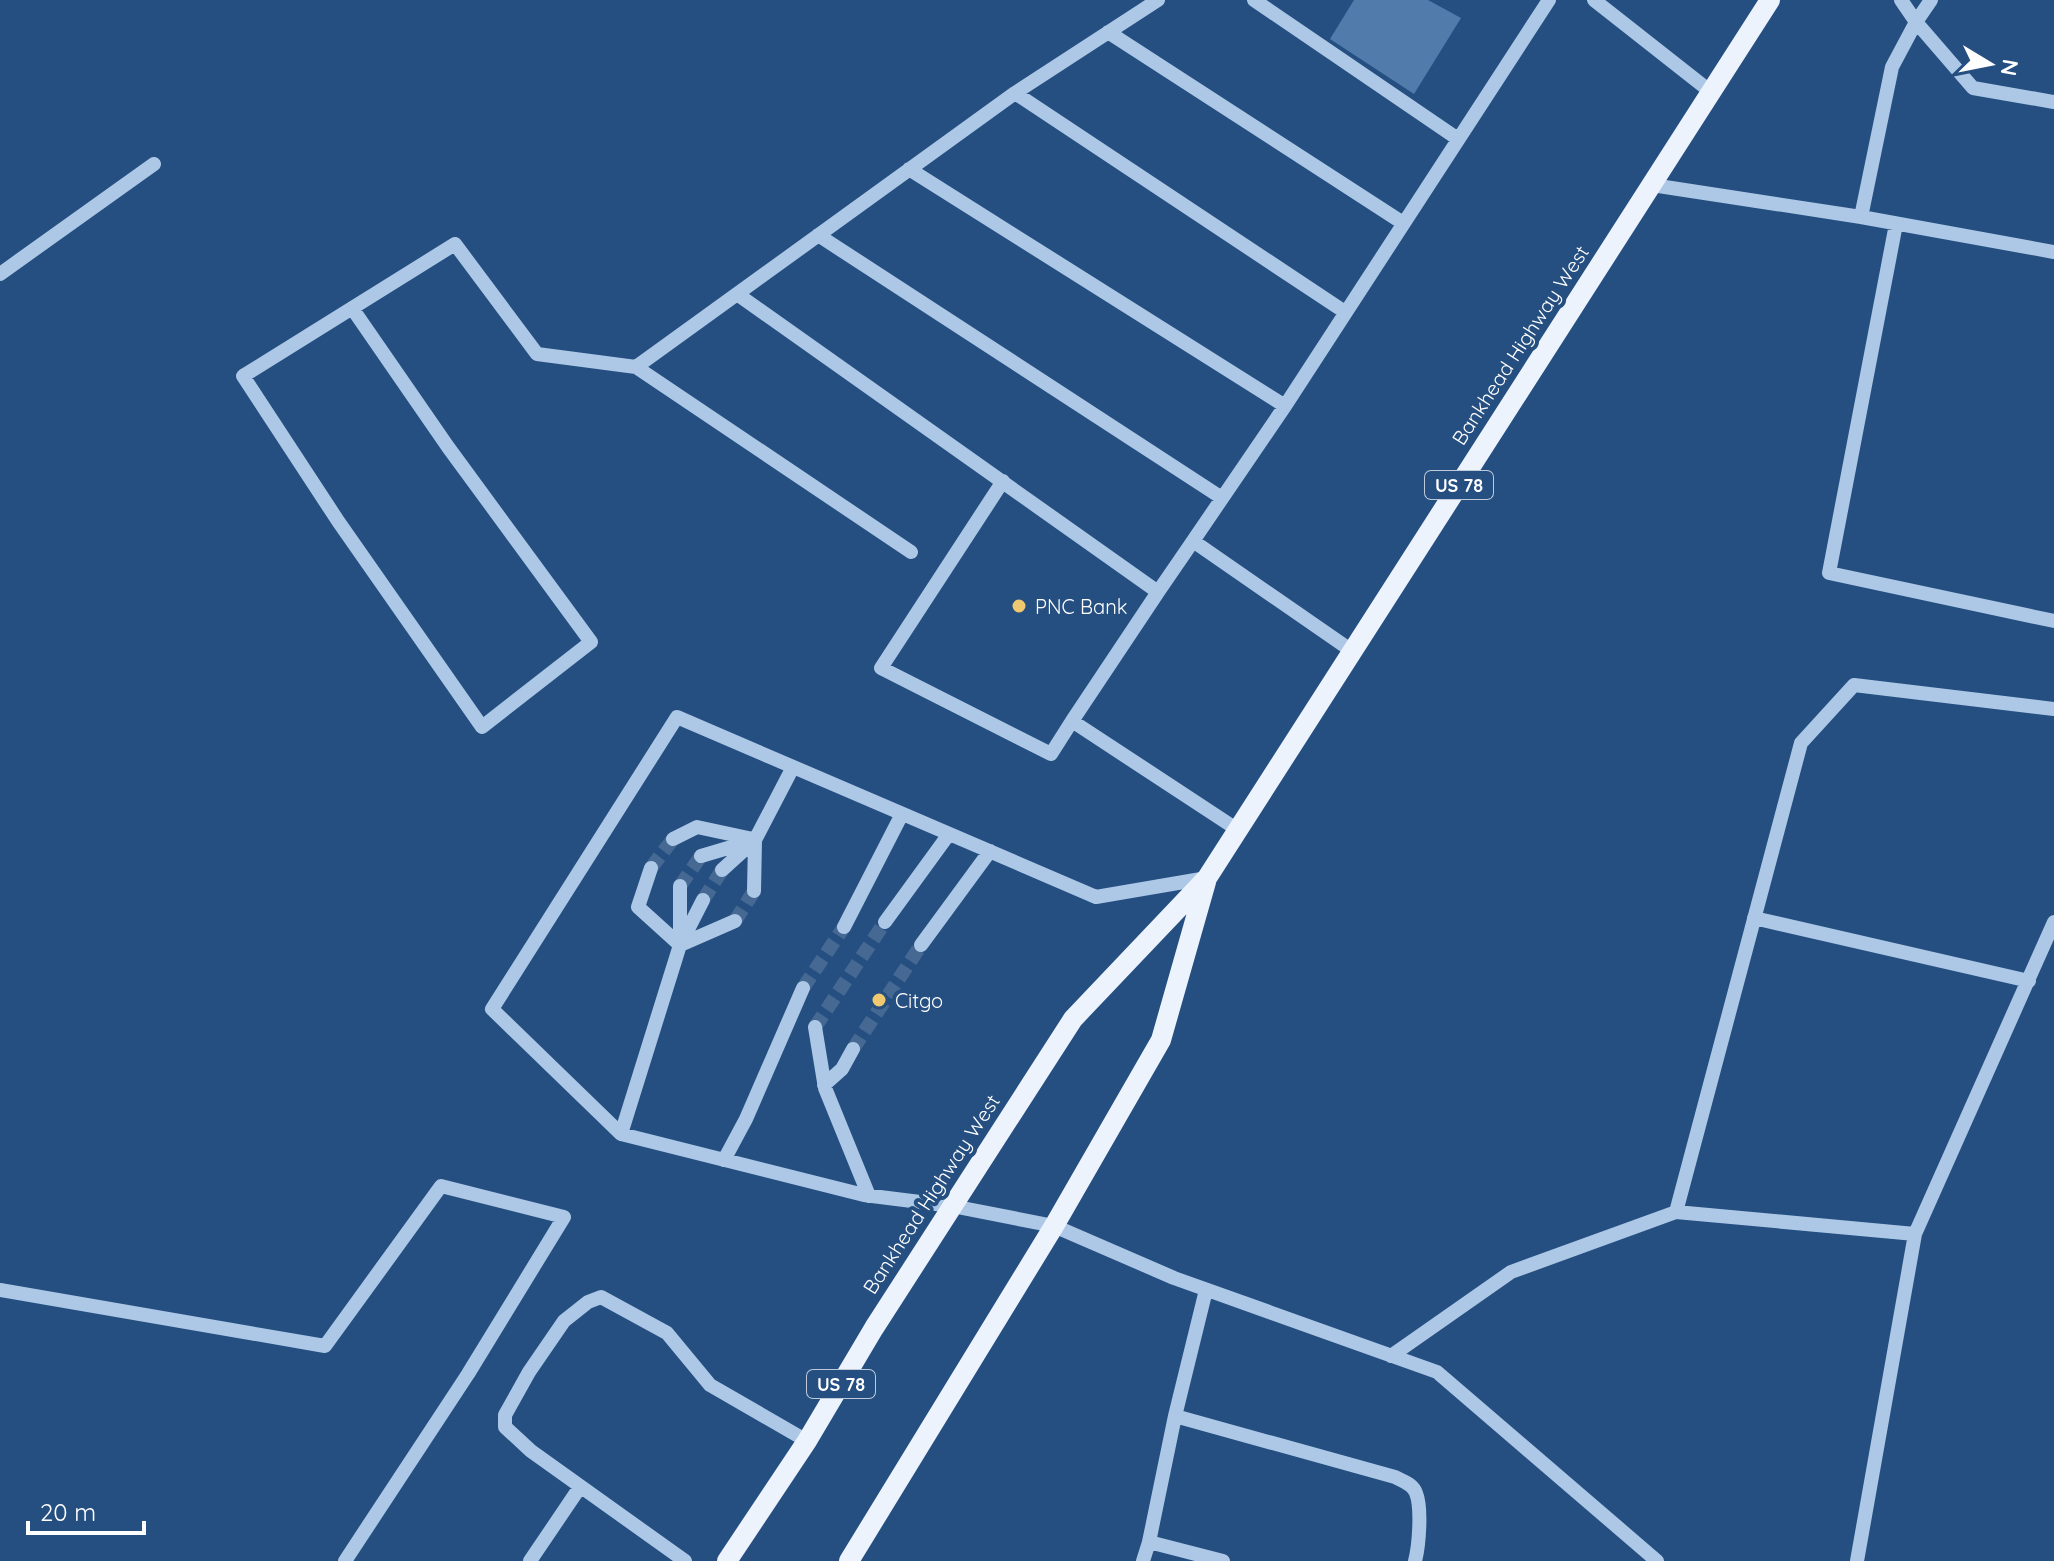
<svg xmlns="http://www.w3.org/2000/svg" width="2054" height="1561" font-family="Quicksand,sans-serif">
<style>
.building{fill:#517bab}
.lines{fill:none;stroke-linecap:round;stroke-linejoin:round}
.minor-tunnel{stroke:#466993;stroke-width:14;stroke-dasharray:14 7;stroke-linecap:butt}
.minor{stroke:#acc8e6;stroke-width:14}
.major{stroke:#edf3fd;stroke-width:20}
.poi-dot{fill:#f0c870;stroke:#254f80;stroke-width:3}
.labels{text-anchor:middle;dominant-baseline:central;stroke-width:8;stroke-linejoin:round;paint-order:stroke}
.shield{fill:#254f80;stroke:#becad9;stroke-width:2}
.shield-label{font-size:18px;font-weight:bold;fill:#fff}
.street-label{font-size:20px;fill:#fff;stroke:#254f80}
.poi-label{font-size:20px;fill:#fff;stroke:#254f80;text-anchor:start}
</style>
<rect width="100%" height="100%" fill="#254f80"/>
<path class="building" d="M 1354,0 L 1428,0 L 1461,18 L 1414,94 L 1330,39 Z"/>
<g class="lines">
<path class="minor-tunnel" d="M 651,868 L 673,839
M 680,886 L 701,856
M 703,900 L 722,870
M 735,921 L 754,891
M 803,988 L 844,927
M 815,1027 L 885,922
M 853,1049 L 921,945"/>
<path class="minor" d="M 1158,0 L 1015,93 L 737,294 L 1158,592 L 1193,541 L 1352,651
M 1254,0 L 1458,139
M 1594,0 L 1711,92
M 1901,0 L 1916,22 L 1973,88 L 2054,102
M 1108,32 L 1403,223
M 1015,93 L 1345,312
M 909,169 L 1285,406
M 1652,185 L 1861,217 L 2054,252
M 1861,217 L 1892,67 L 1916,22 L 1931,0
M 1896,224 L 1829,573 L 2054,621
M 818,235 L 1222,498
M 0,274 L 154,164
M 737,294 L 636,367 L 911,552
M 352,308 L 448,447 L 591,642 L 482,727 L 338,521 L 243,376 L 455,244 L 537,354 L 636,367
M 1003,481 L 881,668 L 1051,754 L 1072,721 L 1238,830
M 1193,541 L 1285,406 L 1549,0
M 1072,721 L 1158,592
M 673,839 L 697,827 L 753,839
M 701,856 L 755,840 L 722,870
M 651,868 L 638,907 L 680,945 L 680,886
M 1207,878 L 1096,897 L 677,717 L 492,1009 L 621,1134 L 864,1195 L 952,1206 L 1054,1226 L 1174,1278 L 1437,1372 L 1657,1561
M 754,891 L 755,840 L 793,767
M 703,900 L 680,945 L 735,921
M 1754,918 L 2029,981
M 885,922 L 949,834
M 844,927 L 902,814
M 921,945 L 990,851
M 815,1027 L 825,1088 L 869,1196
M 824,1085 L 842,1069 L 853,1049
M 621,1134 L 680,945
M 724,1160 L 746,1119 L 803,988
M 1676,1212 L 1801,743 L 1854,685 L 2054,709
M 1915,1234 L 2054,922
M 0,1290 L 325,1346 L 441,1186 L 564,1217 L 468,1374 L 345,1561
M 1206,1290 L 1175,1416 L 1149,1542 L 1223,1561
M 1391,1356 L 1511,1272 L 1676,1212 L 1915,1234 L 1857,1561
M 1175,1416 L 1395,1477 C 1403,1481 1413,1484 1416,1493 C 1422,1508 1419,1546 1415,1561
M 530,1561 L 580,1487
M 685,1561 L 531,1451 L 505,1427 L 505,1415 L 529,1372 L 564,1321 L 588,1302 L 601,1297 L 667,1333 L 710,1385 L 807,1441
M 1143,1561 L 1149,1542"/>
<path class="major" d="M 727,1561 L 807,1441 L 874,1328 L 1073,1019 L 1207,878 L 1770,0
M 849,1561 L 1054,1226 L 1161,1040 L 1206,882"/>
</g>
<g class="poi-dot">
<circle cx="1019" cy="606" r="8"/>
<circle cx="879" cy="1000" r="8"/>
</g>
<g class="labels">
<g class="shield">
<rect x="1425" y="471" width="68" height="28" rx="6"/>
<rect x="807" y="1370" width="68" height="28" rx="6"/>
</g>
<g class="shield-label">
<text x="1459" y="485">US 78</text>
<text x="841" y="1384">US 78</text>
</g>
<g class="street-label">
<text transform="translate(1520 345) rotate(-57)">Bankhead Highway West</text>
<text transform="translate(931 1194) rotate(-57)">Bankhead Highway West</text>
</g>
<g class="poi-label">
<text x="1035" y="606">PNC Bank</text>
<text x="895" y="1000">Citgo</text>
</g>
</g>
<g transform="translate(1990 64) rotate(100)" stroke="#254f80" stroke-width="6" paint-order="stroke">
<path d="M0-6L14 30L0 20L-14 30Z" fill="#ffffff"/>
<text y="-12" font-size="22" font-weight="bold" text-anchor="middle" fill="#ffffff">N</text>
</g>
<path d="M28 1521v12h116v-12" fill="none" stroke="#ffffff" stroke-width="4"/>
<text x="40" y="1521" font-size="24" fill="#ffffff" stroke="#254f80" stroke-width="6" paint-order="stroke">20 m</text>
</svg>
